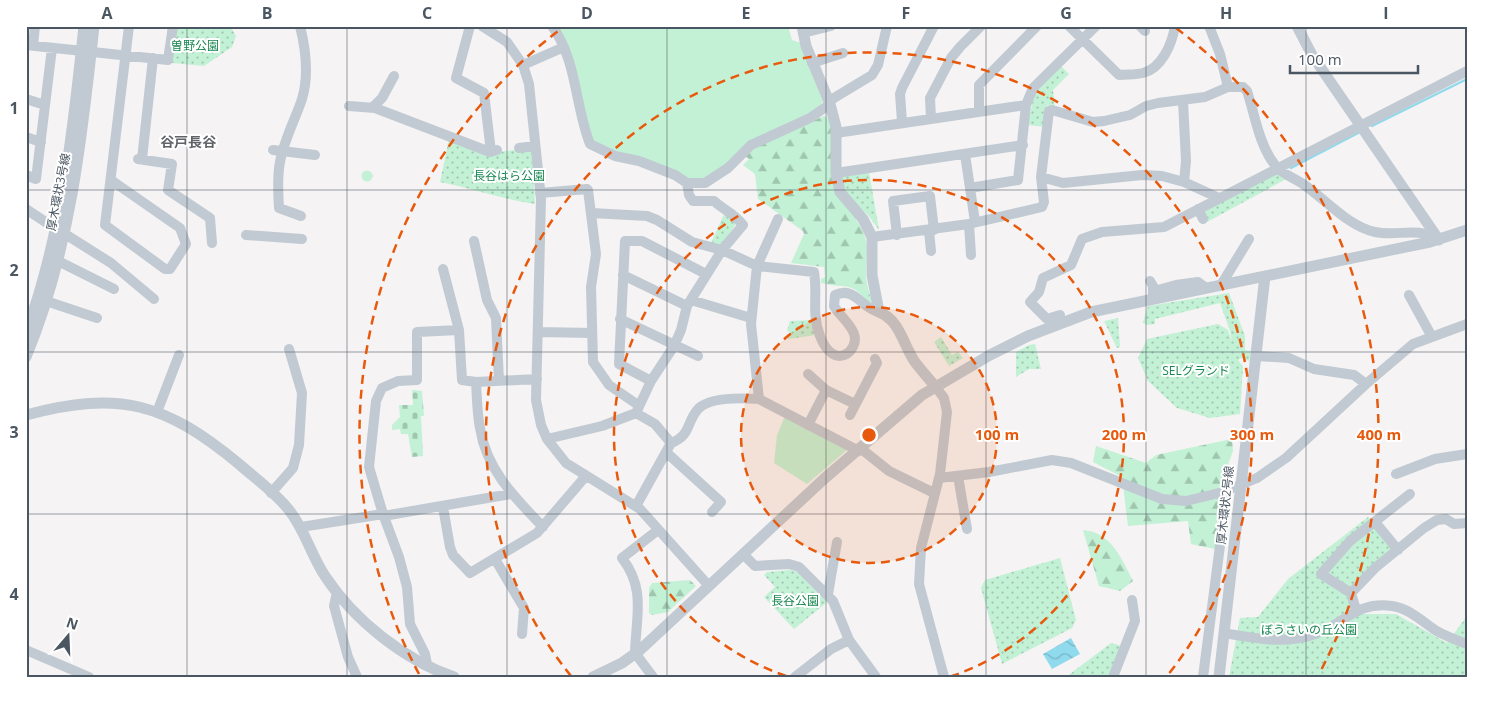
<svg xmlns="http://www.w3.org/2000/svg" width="1493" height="703" font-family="'Open Sans','Noto Sans JP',sans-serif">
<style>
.forest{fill:url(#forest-firs)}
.cemetery{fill:url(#cemetery-stones)}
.park{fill:url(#park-dots)}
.pitch{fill:#c3f1d5}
.water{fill:url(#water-waves)}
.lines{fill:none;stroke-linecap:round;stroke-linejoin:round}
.stream{stroke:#90daee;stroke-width:2.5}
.minor{stroke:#c1cad2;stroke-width:10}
.tertiary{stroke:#c1cad2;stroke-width:11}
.minor-bridge{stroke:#c1cad2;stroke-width:10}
.grid{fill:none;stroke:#4a5661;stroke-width:1;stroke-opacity:0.55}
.ring{fill:none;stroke:#e8590c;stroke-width:2.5;stroke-dasharray:9 6}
.labels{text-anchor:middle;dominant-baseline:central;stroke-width:4;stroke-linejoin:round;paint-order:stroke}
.park-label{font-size:12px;fill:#17864f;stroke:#fff}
.street-label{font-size:12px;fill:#4a5661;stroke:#fff}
.neighbourhood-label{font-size:14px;font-weight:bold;fill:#5f6368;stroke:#fff}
.centre{fill:#e8590c;stroke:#fff;stroke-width:2.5}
.ring-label{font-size:15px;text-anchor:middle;font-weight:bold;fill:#e8590c;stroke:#fff;stroke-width:4;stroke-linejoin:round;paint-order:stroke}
.neatline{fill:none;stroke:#4a5661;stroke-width:2}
.grid-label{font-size:16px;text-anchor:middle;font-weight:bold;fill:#4a5661}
</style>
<defs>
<pattern id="forest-firs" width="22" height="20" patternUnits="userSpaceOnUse" patternTransform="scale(1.25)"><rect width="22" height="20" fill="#c3f1d5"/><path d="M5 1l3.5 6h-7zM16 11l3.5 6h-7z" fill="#a0c6b0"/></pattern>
<pattern id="cemetery-stones" width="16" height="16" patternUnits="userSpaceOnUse" patternTransform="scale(1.25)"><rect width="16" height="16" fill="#c3f1d5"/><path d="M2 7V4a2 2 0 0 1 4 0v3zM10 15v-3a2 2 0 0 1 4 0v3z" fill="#a0c6b0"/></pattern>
<pattern id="park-dots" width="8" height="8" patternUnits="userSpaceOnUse" patternTransform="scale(1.25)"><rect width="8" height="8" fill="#c3f1d5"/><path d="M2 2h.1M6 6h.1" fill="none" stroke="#a0c6b0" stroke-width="1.8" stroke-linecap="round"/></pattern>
<pattern id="water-waves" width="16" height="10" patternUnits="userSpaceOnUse" patternTransform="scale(1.25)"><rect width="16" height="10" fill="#90daee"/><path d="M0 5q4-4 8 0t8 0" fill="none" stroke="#78b4c4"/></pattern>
</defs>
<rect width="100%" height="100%" fill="#f5f3f3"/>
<path class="forest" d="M 824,116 L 827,117 L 831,124 L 835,190 L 857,215 L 856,220 C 872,240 865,253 866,277 C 867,287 870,296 873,305 L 871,306 C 850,279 849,290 821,283 L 821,279 L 825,277 L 824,267 L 791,263 L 804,234 L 803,231 L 758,199 L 755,174 L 743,165 L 749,159 L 745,156 L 762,143 Z
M 1232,439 L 1233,451 L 1220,487 L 1215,549 L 1191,544 L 1188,521 L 1128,526 L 1122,477 L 1093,462 L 1096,446 L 1146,463 L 1156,455 Z
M 1083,530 C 1111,532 1122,559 1133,581 L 1120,591 L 1099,586 Z
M 690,580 L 696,586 L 668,612 L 652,615 L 649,613 L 649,588 L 652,583 Z"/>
<path class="cemetery" d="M361.5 176a5.5 5.5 0 1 1 11 0a5.5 5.5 0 1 1-11 0Z
M 412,390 L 422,391 L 424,416 L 421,416 L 423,456 L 412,457 L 408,434 L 401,434 L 400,429 L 392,430 L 392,425 L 400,417 L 399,405 L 413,405 Z"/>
<path class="park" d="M 177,26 L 230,26 L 236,36 L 232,47 L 204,66 L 172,63 Z
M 1061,66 L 1069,74 L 1053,90 L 1055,108 L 1047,105 L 1045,127 L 1028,125 L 1034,94 Z
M 449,139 L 498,152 L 532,148 L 535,204 C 503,199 473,189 440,182 Z
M 1276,170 L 1288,178 L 1207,222 L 1202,210 Z
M 869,172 L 879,230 L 868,215 L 845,194 L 840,178 L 843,175 Z
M 725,212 L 736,224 L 721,245 L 710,245 Z
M 1229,293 L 1245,336 L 1245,350 L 1251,351 L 1249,361 L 1241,358 L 1238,360 L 1243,366 L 1240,414 L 1210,418 L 1177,408 L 1148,381 L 1138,358 L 1147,339 L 1218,324 L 1228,330 L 1232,342 L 1230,331 L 1220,303 L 1155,319 L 1155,324 L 1146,325 L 1143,322 L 1148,306 Z
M 1118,318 L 1120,347 L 1117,348 L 1104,321 Z
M 812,320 L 816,335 L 788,339 L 790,332 L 787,331 L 790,321 Z
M 941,337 L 952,355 L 958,352 L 963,358 L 949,366 L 934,342 Z
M 1035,344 L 1041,369 L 1029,369 L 1016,377 L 1016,352 L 1029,345 Z
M 1368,517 L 1395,549 L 1352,589 L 1362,614 L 1396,614 L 1447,643 L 1467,616 L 1467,677 L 1229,677 L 1240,618 L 1258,617 L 1288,579 Z
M 1060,558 L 1076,620 L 1072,628 L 1002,664 L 981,588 L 985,580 Z
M 790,570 L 797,572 L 826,601 L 825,604 L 794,629 L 764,597 L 775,587 L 764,575 L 767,572 Z
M 1111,643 L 1122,646 L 1111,677 L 1066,677 Z"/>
<path class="pitch" d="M 557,26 L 788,26 L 792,40 L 801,43 L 823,102 L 809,116 L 750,143 L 726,167 L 706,178 L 688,181 L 593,142 Z
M 785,416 L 847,450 L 807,484 L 774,463 L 777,435 Z"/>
<path class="water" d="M 1071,638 L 1080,654 L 1052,669 L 1043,654 Z"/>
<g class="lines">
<path class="stream" d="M 1372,126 L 1467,79
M 1291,168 L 1360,132"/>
<path class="minor" d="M 300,26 C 306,50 309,76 302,99 C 295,120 284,140 280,162 C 277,177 278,193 279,208 L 301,216
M 470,26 L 456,78 L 484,93 L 491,152
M 482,26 L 507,42 L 523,65 L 529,84 L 541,199 L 536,400 L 541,425 L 547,439 L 566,463 L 640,509 L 709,586
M 552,26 C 577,60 575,106 590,144 L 615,156 L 639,161 L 675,175 L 687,183 L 705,183 L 728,168 L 751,145 L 810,118 L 830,104
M 1069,26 L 1119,75 C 1127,74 1135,75 1143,73 C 1162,68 1172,44 1175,26
M 1140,26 L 1145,31
M 1209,26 L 1220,54 L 1228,87
M 803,33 L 831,26
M 26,45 L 168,60 L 173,26
M 33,46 L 35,26
M 812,63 L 843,53
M 523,65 L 564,47
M 26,99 L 45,105
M 829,101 L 872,75 L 878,65 L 887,26
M 1183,101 L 1186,161 L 1184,182
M 349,106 L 375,108 L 490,152 L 497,150
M 373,107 L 382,98 L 394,76
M 979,112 L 979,85 L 1037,26
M 931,118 L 930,98 L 951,58 L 960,47 L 981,26
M 902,122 L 900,94 L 902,88 L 934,26
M 836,133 L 1026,105
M 26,137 L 41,142
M 519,148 L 535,146
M 273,150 L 315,155
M 965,154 L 975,222
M 138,159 L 172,164 L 168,190 L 210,218 L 212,243
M 142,159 L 153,58
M 836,173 L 1023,145
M 26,175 L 36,179 L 52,48
M 1041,177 L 1063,183 L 1142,175 L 1162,176 L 1184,182 L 1219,198
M 111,180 L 180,228 L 186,244 L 170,269 L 165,269 L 105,225 L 129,26
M 970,188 L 1018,180 L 1026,105 L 1033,88 L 1096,26
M 540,193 L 587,189 L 588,190 L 596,254 L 591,287 L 593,362 L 609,385 L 638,405
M 26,209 L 56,229
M 1198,209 L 1203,219
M 591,213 L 647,216 L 657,220 L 692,242 L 722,250 L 743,225 C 735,214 724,210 714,201 L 693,201 L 689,195 L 687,183
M 778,219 L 757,266 L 814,272 C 818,294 811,313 820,336 C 834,373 860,350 854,334 C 851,324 839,315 834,306 L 835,295 C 855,286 861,308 879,312
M 969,224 L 971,255
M 929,231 L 931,251
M 65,234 L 111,263 L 154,299
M 246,235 L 302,239
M 897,235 L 893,201 L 930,196 L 934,230
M 872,237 L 969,224 L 1042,207 L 1044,202 L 1041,177 L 1049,111 L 1052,110 L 1093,122 L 1104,121 L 1130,115 L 1146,106 L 1158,103 L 1205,97 L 1228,87 L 1243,87 L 1247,91 C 1255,115 1259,145 1275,165 C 1281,174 1295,178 1303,184 C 1325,199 1349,227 1375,232 C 1398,237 1416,226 1438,239
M 474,241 L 487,300 L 496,318 L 499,381
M 58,261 L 114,289
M 443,269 L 459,330
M 623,275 L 687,306
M 1150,281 L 1153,286 L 1153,298
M 1221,285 L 1249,239
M 1154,291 L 1176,285 L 1198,282 L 1206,288
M 1409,295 L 1432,337
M 691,300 L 751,318
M 46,301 L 97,318
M 1060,315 L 1047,319 L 1030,302 L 1039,292 L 1043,278 L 1071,265 L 1082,239 L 1102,232 L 1164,227 L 1467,71
M 620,319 L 698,356
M 539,332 L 592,333
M 1256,356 L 1289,358 L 1314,369 L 1354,375 L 1366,384
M 808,374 L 826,390 L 855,404
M 537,379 L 476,382 C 477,397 477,413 480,428 C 486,469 515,498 543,527
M 651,381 L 619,364 L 625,241 L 642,241 L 706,274
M 935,386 L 944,398 L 947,412 L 940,474 L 921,548 L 919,584 L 944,677
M 157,412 L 179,355
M 636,413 L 655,424 L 671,443 L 636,506
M 850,415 L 877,363 L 875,359
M 808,425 L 826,390
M 547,439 L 602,426 L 636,413 L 651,381 L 674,346 L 681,330 L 687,306 L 722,250 L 757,266 L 751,324 L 759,399 L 857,450 L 864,451 L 889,471 L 934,493
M 671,443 C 692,435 686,421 699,408 C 711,397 744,398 759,399
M 667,453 L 721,502 L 712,512
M 1396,474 L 1435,459 L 1467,454
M 958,476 L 967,529
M 939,478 L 989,472 L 1052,460 L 1071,463 L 1162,499 L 1186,501 L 1223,492 L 1225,507 L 1203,677
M 1257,478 L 1286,458 L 1366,384 L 1413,344 L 1467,324
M 271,493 L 293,468 L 299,445 L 302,393 L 289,349
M 443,507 L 450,547 L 453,555 L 470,573 L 537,533 L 585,477
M 383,514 L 399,557 L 407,587 L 410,624 L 425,654 L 427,664
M 383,514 L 389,515 L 511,494
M 1375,522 L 1398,550
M 301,527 L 383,514 L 369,467 L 376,401 L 382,388 L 398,381 L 417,380 L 417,332 L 459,330 L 462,380 L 476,382
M 743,554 L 755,566 L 789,564 L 799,567 L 833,601 L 849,640 L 876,677
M 495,559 L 524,608 L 522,634
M 337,592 L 334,606 L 348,657 L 357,677
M 1351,593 L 1321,574 L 1350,541 L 1410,494
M 828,594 L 837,542
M 1356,610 L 1351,593 L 1375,568 L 1424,528 L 1437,520 L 1446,519 L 1454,524 L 1467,523
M 1224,633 C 1253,638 1286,645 1315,634 C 1345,624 1356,601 1392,606 C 1408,608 1422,621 1435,630 C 1445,636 1456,640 1467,644
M 26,650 L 89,677
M 653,677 L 635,653 C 636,616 646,589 622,558 L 658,530
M 795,677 L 831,649 L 849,640
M 1113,677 L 1135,621 L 1132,600"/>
<path class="tertiary" d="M 802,26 L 806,46 L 830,104 L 836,127 L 836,173 L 840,192 L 863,219 L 872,237 L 872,275 L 879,312 C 900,320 903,345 915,362 C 921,370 928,378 935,386
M 1297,26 L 1312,55 L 1439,240
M 26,333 C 62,234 73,130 84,26
M 26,357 C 70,251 82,139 94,26
M 26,415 C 120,390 165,403 239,464 C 255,478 276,493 289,510 C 305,530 311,555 325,576 C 354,620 404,660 454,677
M 593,677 L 622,663 L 640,650 L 825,478 L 922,395 L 990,355 L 1028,336 L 1091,312 L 1430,242 L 1467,230
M 1219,677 L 1265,276"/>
<path class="minor-bridge" d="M 1223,492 L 1257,478"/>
</g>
<path class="grid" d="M 187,26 L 187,677M 347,26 L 347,677M 507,26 L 507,677M 667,26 L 667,677M 826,26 L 826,677M 986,26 L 986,677M 1146,26 L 1146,677M 1306,26 L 1306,677M 26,190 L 1467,190M 26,352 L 1467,352M 26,514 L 1467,514"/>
<circle cx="869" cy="435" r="128" fill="#e8590c" fill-opacity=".12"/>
<g class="ring">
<circle cx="869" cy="435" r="128"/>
<path d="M786 676A255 255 0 1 1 952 676"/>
<path d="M571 676A383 383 0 1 1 1167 676"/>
<path d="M419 674A510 510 0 0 1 562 28M1176 28A510 510 0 0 1 1319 674"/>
</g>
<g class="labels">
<g class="park-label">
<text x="195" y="45">曽野公園</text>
<text x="509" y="175">長谷はら公園</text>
<text x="1196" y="370">SELグランド</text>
<text x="795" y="600">長谷公園</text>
<text x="1309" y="629">ぼうさいの丘公園</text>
</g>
<g class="street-label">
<text transform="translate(58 192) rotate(-79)">厚木環状3号線</text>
<text transform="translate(1225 505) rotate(-84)">厚木環状2号線</text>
</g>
<g class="neighbourhood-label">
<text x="188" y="141">谷戸長谷</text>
</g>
</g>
<circle cx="869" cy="435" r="8" class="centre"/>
<g class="ring-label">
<text x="997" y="440">100 m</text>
<text x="1124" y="440">200 m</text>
<text x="1252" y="440">300 m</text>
<text x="1379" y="440">400 m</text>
</g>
<rect width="1493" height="703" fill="none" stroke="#ffffff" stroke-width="55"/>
<g transform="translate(68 636) rotate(19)" stroke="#ffffff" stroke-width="4" paint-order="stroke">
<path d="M0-4L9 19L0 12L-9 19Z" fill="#4a5661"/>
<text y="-8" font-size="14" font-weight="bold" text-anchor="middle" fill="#4a5661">N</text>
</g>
<path d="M1290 65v8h128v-8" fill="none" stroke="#4a5661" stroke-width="2.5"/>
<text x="1298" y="65" font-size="15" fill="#4a5661" stroke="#ffffff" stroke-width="4" paint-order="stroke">100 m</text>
<rect x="28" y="28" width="1438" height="648" class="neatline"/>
<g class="grid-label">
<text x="107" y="19">A</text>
<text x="267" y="19">B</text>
<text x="427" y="19">C</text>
<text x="587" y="19">D</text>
<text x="746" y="19">E</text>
<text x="906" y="19">F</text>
<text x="1066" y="19">G</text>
<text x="1226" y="19">H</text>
<text x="1386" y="19">I</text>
<text x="14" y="114">1</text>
<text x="14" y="276">2</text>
<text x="14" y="438">3</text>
<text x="14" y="600">4</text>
</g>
</svg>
